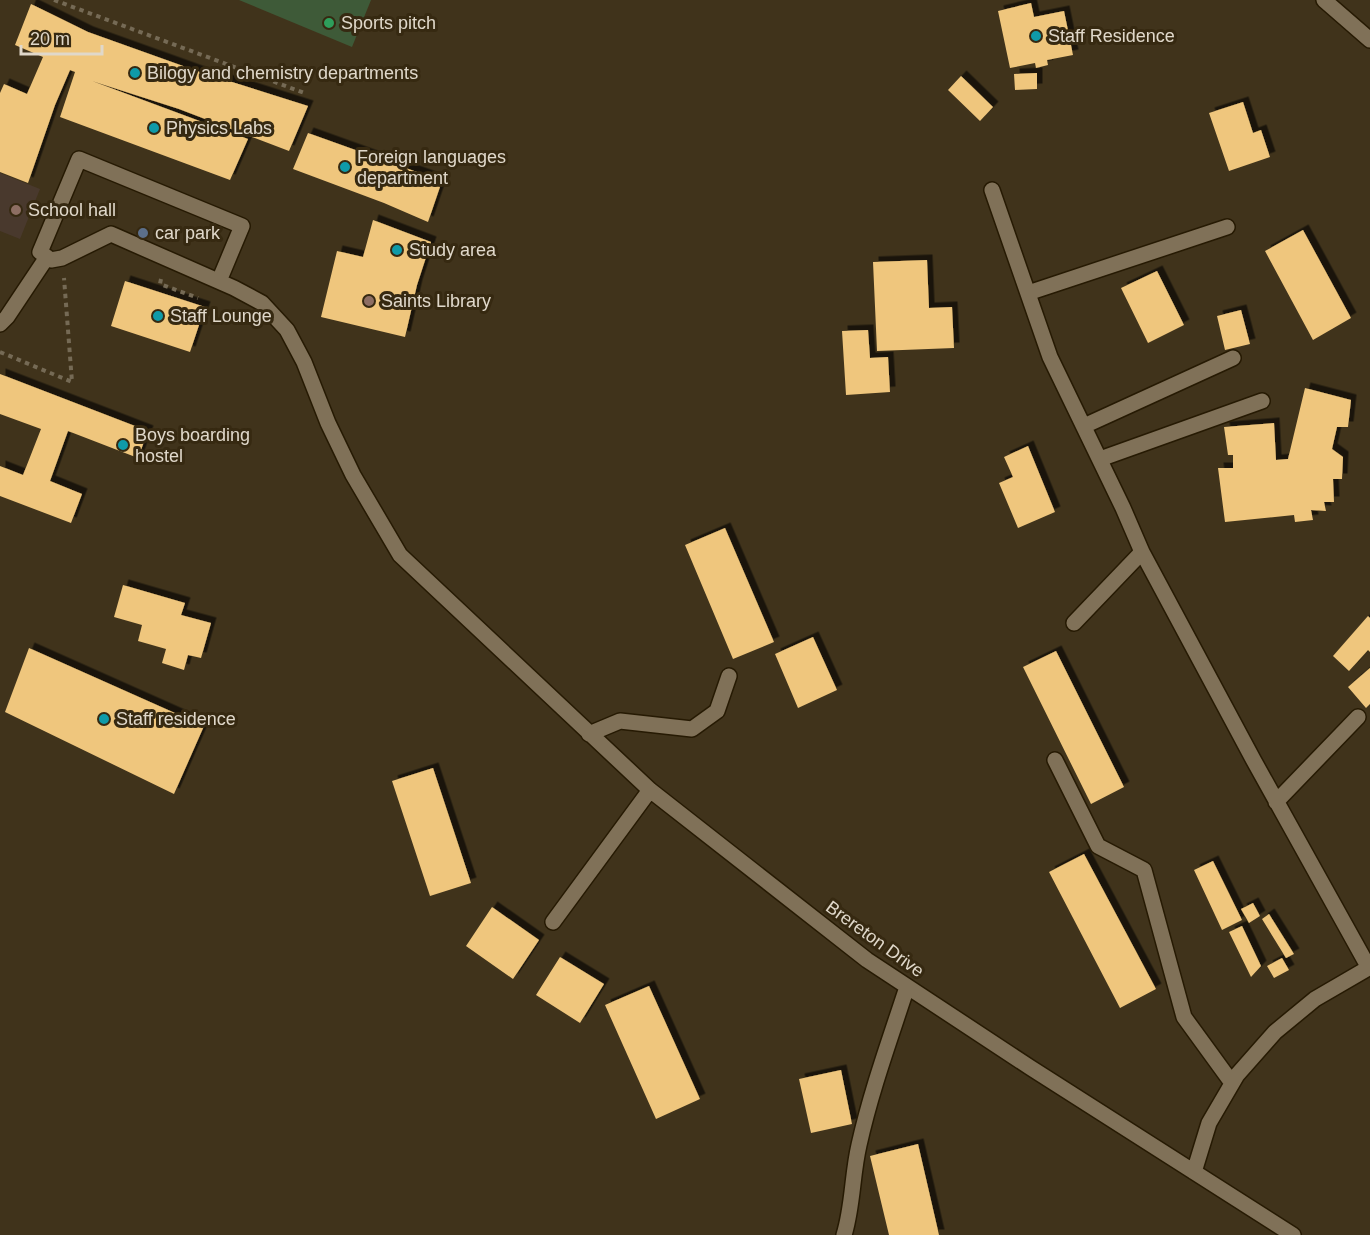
<svg xmlns="http://www.w3.org/2000/svg" width="1370" height="1235" font-family="Arial,sans-serif">
<style>
.education{fill:#49392d}
.green{fill:#3e5a38}
.building{fill:#efc67d;filter:url(#shadow)}
.lines{fill:none;stroke-linecap:round;stroke-linejoin:round}
.minor-casing{stroke:#261a03;stroke-width:18}
.path{stroke:#756a55;stroke-width:4;stroke-dasharray:4.5 4.5;stroke-linecap:butt}
.minor{stroke:#807158;stroke-width:15}
.leisure-dot{fill:#2e9e5b;stroke:#362911;stroke-width:2}
.culture-dot{fill:#0f9aa8;stroke:#362911;stroke-width:2}
.education-dot{fill:#8d6e63;stroke:#362911;stroke-width:2}
.service-dot{fill:#5c6f8a;stroke:#362911;stroke-width:2}
.labels{text-anchor:middle;dominant-baseline:central;stroke-width:6;stroke-linejoin:round;paint-order:stroke}
.poi-label{font-size:18px;fill:#e0d8ca;stroke:#362911;text-anchor:start}
.street-label{font-size:18px;fill:#e0d8ca;stroke:#362911}
</style>
<defs>
<filter id="shadow"><feDropShadow dx="5.5" dy="-5.5" stdDeviation="0" flood-color="#0009"/></filter>
</defs>
<rect width="100%" height="100%" fill="#40331b"/>
<path class="education" d="M 0,173 L 40,189 L 20,239 L 0,231 Z"/>
<path class="green" d="M 239,0 L 371,0 L 352,47 Z"/>
<path class="building" d="M 1031,3 L 1034,17 L 1064,11 L 1073,55 L 1047,60 L 1048,65 L 1036,68 L 1035,63 L 1010,68 L 998,11 Z
M 31,4 L 88,32 L 197,71 L 308,106 L 289,151 L 179,109 L 92,81 L 248,139 L 230,180 L 60,117 L 75,72 L 70,70 L 55,105 L 28,183 L 0,172 L 0,93 L 4,84 L 27,94 L 43,57 L 15,45 Z
M 1037,73 L 1037,89 L 1015,90 L 1014,74 Z
M 961,76 L 993,107 L 980,121 L 948,90 Z
M 1243,102 L 1253,133 L 1261,130 L 1270,157 L 1229,171 L 1209,113 Z
M 308,133 L 442,181 L 428,222 L 384,203 L 293,169 Z
M 373,220 L 431,242 L 417,285 L 405,337 L 321,317 L 337,251 L 363,257 Z
M 1303,230 L 1351,318 L 1313,340 L 1265,251 Z
M 927,260 L 929,308 L 952,307 L 954,348 L 877,351 L 873,262 Z
M 1157,271 L 1184,325 L 1148,343 L 1121,288 Z
M 125,281 L 205,307 L 190,352 L 111,326 Z
M 1241,310 L 1250,344 L 1225,350 L 1217,316 Z
M 868,330 L 870,358 L 888,357 L 890,392 L 846,395 L 842,331 Z
M 0,374 L 148,431 L 138,458 L 68,431 L 50,481 L 82,494 L 71,523 L 0,496 L 0,466 L 23,475 L 41,429 L 0,414 Z
M 1305,388 L 1351,400 L 1348,427 L 1337,427 L 1332,449 L 1343,457 L 1342,479 L 1333,479 L 1334,502 L 1324,502 L 1326,511 L 1311,510 L 1313,520 L 1295,522 L 1294,515 L 1225,522 L 1218,468 L 1233,468 L 1233,455 L 1228,455 L 1224,427 L 1274,423 L 1276,460 L 1288,459 Z
M 1028,446 L 1055,512 L 1018,528 L 999,483 L 1013,477 L 1004,457 Z
M 725,528 L 774,642 L 733,659 L 685,545 Z
M 123,585 L 185,603 L 181,615 L 211,623 L 201,658 L 188,655 L 184,670 L 162,663 L 166,649 L 138,641 L 142,625 L 114,617 Z
M 1368,616 L 1370,618 L 1370,652 L 1368,650 L 1349,671 L 1333,656 Z
M 813,637 L 837,690 L 798,708 L 775,654 Z
M 29,648 L 204,726 L 174,794 L 5,712 Z
M 1056,651 L 1124,787 L 1091,804 L 1023,667 Z
M 1370,668 L 1370,704 L 1366,708 L 1348,687 Z
M 433,768 L 471,883 L 430,896 L 392,781 Z
M 1084,854 L 1156,989 L 1120,1008 L 1049,872 Z
M 1213,861 L 1242,920 L 1222,930 L 1194,870 Z
M 1253,903 L 1260,916 L 1249,923 L 1241,909 Z
M 492,907 L 539,940 L 513,979 L 466,946 Z
M 1269,914 L 1294,954 L 1286,958 L 1262,919 Z
M 1242,926 L 1261,966 L 1251,977 L 1229,932 Z
M 560,957 L 604,984 L 580,1023 L 536,995 Z
M 1282,958 L 1289,970 L 1274,978 L 1267,966 Z
M 649,986 L 700,1099 L 656,1119 L 605,1005 Z
M 841,1070 L 852,1124 L 811,1133 L 799,1079 Z
M 918,1144 L 939,1235 L 889,1235 L 870,1156 Z"/>
<g class="lines">
<g class="minor-casing">
<path id="minor" d="M 1324,0 L 1370,40
M 992,190 L 1050,357 L 1123,508 L 1142,552 L 1254,761 L 1369,968
M 219,281 L 242,226 L 79,159 L 40,252 L 51,260 L 62,258 L 111,234 L 234,288 L 262,303 L 287,330 L 304,362 L 328,423 L 353,475 L 400,555 L 650,790 L 867,960 L 1031,1068 L 1293,1235
M 1028,293 L 1227,227
M 0,324 L 7,317 L 47,257
M 1084,426 L 1233,358
M 1100,459 L 1262,401
M 1074,623 L 1142,552
M 589,734 L 620,721 L 692,729 L 717,711 L 729,676
M 1055,760 L 1098,846 L 1144,870 L 1184,1017 L 1232,1083
M 1276,802 L 1358,717
M 553,922 L 650,790
M 1194,1172 L 1209,1123 L 1237,1075 L 1275,1032 L 1315,999 L 1370,967
M 844,1235 C 853,1206 852,1175 859,1145 C 871,1091 890,1039 907,987"/>
</g>
<path class="path" d="M 54,0 L 307,94
M 161,279 L 160,284 L 198,298
M 0,352 L 72,382 L 64,278"/>
<use href="#minor" class="minor"/>
</g>
<circle class="leisure-dot" cx="329" cy="23" r="6"/>
<g class="culture-dot">
<circle cx="1036" cy="36" r="6"/>
<circle cx="135" cy="73" r="6"/>
<circle cx="154" cy="128" r="6"/>
<circle cx="345" cy="167" r="6"/>
<circle cx="397" cy="250" r="6"/>
<circle cx="158" cy="316" r="6"/>
<circle cx="123" cy="445" r="6"/>
<circle cx="104" cy="719" r="6"/>
</g>
<g class="education-dot">
<circle cx="16" cy="210" r="6"/>
<circle cx="369" cy="301" r="6"/>
</g>
<circle class="service-dot" cx="143" cy="233" r="6"/>
<g class="labels">
<g class="poi-label">
<text x="341" y="23">Sports pitch</text>
<text x="1048" y="36">Staff Residence</text>
<text x="147" y="73">Bilogy and chemistry departments</text>
<text x="166" y="128">Physics Labs</text>
<text x="357" y="157">Foreign languages<tspan x="357" dy="21">department</tspan></text>
<text x="28" y="210">School hall</text>
<text x="155" y="233">car park</text>
<text x="409" y="250">Study area</text>
<text x="381" y="301">Saints Library</text>
<text x="170" y="316">Staff Lounge</text>
<text x="135" y="435">Boys boarding<tspan x="135" dy="21">hostel</tspan></text>
<text x="116" y="719">Staff residence</text>
</g>
<g class="street-label">
<text transform="translate(875 939) rotate(36)">Brereton Drive</text>
</g>
</g>
<path d="M21 45v9h81v-9" fill="none" stroke="#e0d8ca" stroke-width="3"/>
<text x="30" y="45" font-size="18" fill="#e0d8ca" stroke="#362911" stroke-width="4.5" paint-order="stroke">20 m</text>
</svg>
